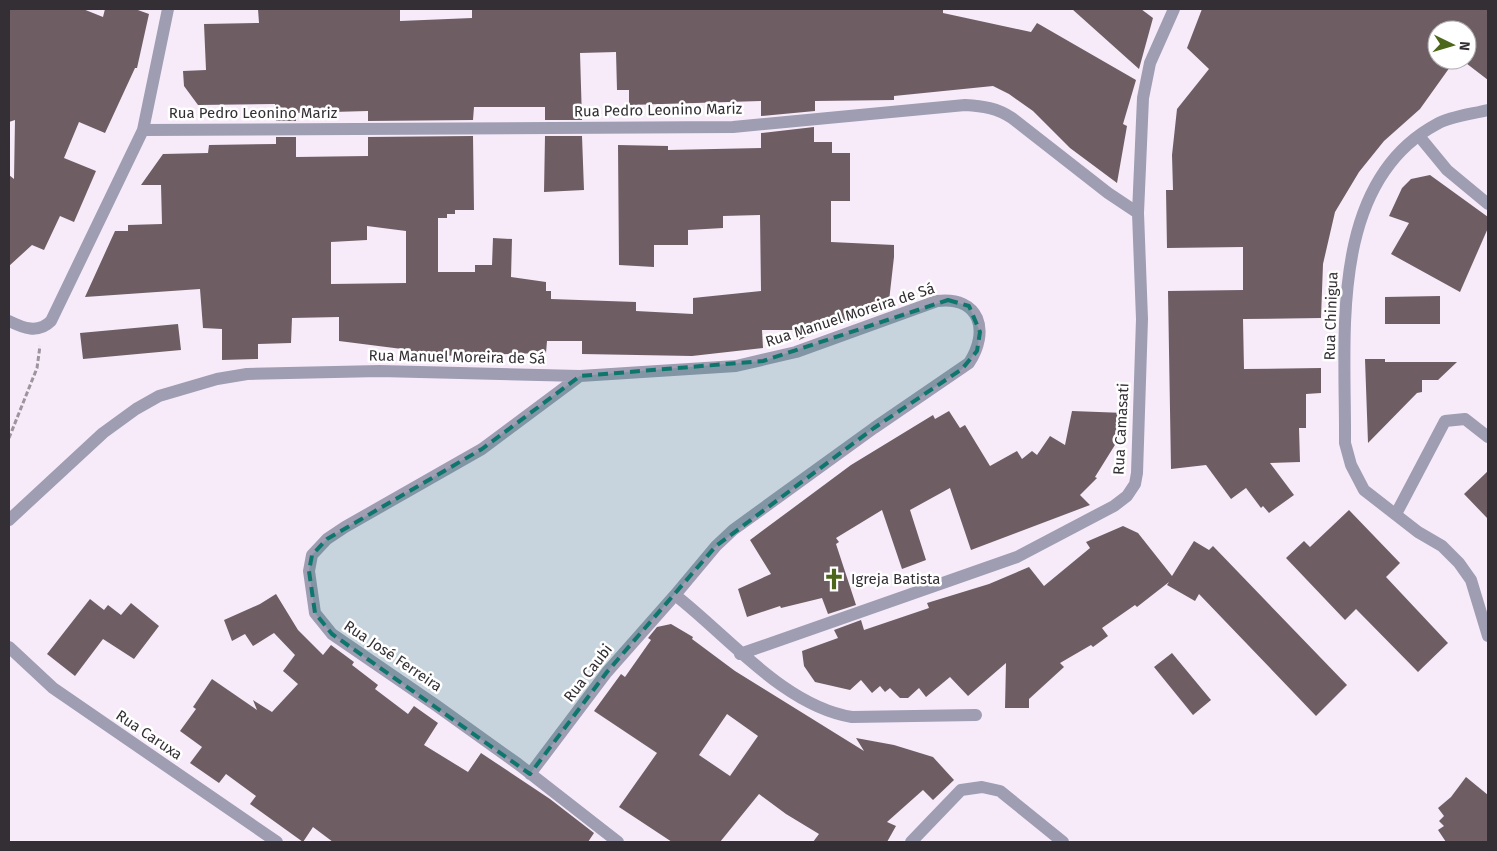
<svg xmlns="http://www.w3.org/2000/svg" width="1497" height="851" font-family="'Fira Sans',sans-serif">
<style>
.building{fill:#6e5e64;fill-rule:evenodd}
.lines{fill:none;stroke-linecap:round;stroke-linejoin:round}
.path{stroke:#9d949e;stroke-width:3;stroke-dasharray:5 2.5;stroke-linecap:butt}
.street{stroke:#9e9db2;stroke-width:12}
.marked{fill:#0f766e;fill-opacity:0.2;stroke:#0f766e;stroke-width:4;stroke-dasharray:10 6;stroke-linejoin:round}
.labels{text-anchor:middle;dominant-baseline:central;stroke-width:5;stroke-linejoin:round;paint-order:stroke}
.street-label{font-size:15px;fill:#332f34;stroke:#fff}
.poi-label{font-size:15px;fill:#332f34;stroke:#fff;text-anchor:start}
</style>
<rect width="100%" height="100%" fill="#f7ebf9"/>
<path class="building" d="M 9,9 L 83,9 L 103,17 L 105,9 L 135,9 L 149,14 L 137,68 L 135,68 L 105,133 L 79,122 L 64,158 L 96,171 L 74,222 L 60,216 L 44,250 L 32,245 L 9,266 L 9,175 L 14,179 L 15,120 L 9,122 Z
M 258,9 L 400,9 L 400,21 L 472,18 L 472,9 L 943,10 L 943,13 L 1031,32 L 1037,23 L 1136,80 L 1123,124 L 1127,126 L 1117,183 L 1070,148 L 1033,111 L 1009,94 L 993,86 L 894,96 L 894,100 L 815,101 L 815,111 L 761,116 L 761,101 L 629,105 L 629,90 L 617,90 L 616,52 L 580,53 L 582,120 L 545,120 L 545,107 L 474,107 L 473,120 L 368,121 L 368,111 L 296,113 L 296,121 L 276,121 L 275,104 L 198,105 L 184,86 L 183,71 L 206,70 L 204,24 L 259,23 Z
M 1072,9 L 1141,9 L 1153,18 L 1139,69 Z
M 1202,9 L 1488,9 L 1488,80 L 1462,60 L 1467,60 L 1467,30 L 1437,30 L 1437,60 L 1455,60 L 1420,109 L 1384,141 L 1359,172 L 1335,212 L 1323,264 L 1321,318 L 1243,319 L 1244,369 L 1321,368 L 1321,393 L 1306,394 L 1306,428 L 1299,428 L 1300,462 L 1270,463 L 1294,495 L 1269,513 L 1263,506 L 1261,508 L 1246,488 L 1231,499 L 1206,465 L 1171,469 L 1168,291 L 1243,290 L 1243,247 L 1167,248 L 1166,190 L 1173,190 L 1172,155 L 1177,109 L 1209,69 L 1187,48 Z
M 814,127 L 814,142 L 832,142 L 832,153 L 850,153 L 850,201 L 831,201 L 831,242 L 894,245 L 894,257 L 889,301 L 854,314 L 849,319 L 799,340 L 799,330 L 762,330 L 763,348 L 692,356 L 582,354 L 582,341 L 547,341 L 546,353 L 402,357 L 402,349 L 339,341 L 339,317 L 292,318 L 291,343 L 258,344 L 258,359 L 222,360 L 222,329 L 203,328 L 200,289 L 85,297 L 115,231 L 128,231 L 128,225 L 162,224 L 161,185 L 141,185 L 163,154 L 208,153 L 209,145 L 276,144 L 276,137 L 296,137 L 296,157 L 368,156 L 368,137 L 473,136 L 474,210 L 455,210 L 455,214 L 447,214 L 447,218 L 438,218 L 438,272 L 475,272 L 475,265 L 492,265 L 493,238 L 512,239 L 511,277 L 546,282 L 546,291 L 551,291 L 551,299 L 636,302 L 636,311 L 693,314 L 693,298 L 761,291 L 760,215 L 723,216 L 723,228 L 688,230 L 688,245 L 654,245 L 654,267 L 619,265 L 618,145 L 668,146 L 668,150 L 761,148 L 761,133 ZM 367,226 L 406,231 L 406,283 L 331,284 L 331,242 L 367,240 Z
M 545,136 L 582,136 L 584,190 L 544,192 Z
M 1430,175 L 1488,217 L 1488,228 L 1460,292 L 1391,254 L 1409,223 L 1389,216 L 1402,188 L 1411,179 Z
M 1440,296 L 1440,324 L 1385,324 L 1385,297 Z
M 178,324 L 181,350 L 83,359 L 80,333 Z
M 1365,359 L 1385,359 L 1385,362 L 1457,362 L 1438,380 L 1422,380 L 1422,392 L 1417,393 L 1368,443 Z
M 949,411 L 960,428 L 965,425 L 990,466 L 1017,451 L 1022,459 L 1032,451 L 1037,455 L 1050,436 L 1065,445 L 1072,411 L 1125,413 L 1123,432 L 1095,477 L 1097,478 L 1080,495 L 1090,505 L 971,550 L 950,488 L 910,510 L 926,560 L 902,569 L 882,510 L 836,538 L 839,542 L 836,544 L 856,605 L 828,614 L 822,598 L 781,608 L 780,606 L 747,617 L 738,589 L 771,574 L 750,540 L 851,465 L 933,415 L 935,419 Z
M 1488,471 L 1488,519 L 1464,494 Z
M 1349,510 L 1400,563 L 1386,577 L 1448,643 L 1418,672 L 1356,609 L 1345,620 L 1286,558 L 1304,541 L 1310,547 Z
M 1123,526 L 1138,533 L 1172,576 L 1194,541 L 1209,550 L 1213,546 L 1347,685 L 1316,716 L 1199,594 L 1195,601 L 1167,585 L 1169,582 L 1137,607 L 1135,605 L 1102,628 L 1108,636 L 1093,647 L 1091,645 L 1060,663 L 1064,667 L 1029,699 L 1029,708 L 1005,708 L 1006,663 L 968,696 L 950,677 L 926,697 L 919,688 L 908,698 L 900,698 L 890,688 L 885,692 L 880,686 L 872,693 L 861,680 L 850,690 L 815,682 L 804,666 L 802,651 L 838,638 L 834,630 L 861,620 L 864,630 L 929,608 L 927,603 L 989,584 L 1029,567 L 1044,586 L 1090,548 L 1086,542 Z
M 276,594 L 298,630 L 323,655 L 331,645 L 354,662 L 352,665 L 378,685 L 375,689 L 408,714 L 414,706 L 438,723 L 424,745 L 468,772 L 481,753 L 550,799 L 594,833 L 588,842 L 333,842 L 313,827 L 303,842 L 250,804 L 256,796 L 226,774 L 219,783 L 190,763 L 202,747 L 180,731 L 196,709 L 193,707 L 212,679 L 257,710 L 253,700 L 272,712 L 298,684 L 283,671 L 295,655 L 274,633 L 253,646 L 245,634 L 232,641 L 224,620 L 260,604 Z
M 90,599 L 104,610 L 108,605 L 121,615 L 131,603 L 159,626 L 134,659 L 103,639 L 75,676 L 47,654 Z
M 671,624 L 693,637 L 692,639 L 735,671 L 864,751 L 856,738 L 894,745 L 933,757 L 954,780 L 933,800 L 923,790 L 887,822 L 896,826 L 887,842 L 813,842 L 819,834 L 786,814 L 759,794 L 720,842 L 672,842 L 619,807 L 657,753 L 594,711 L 621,674 L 625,677 L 651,640 L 648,638 L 657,627 ZM 727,714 L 758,736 L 730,776 L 699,755 Z
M 1172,653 L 1211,700 L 1193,715 L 1154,667 Z
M 1466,777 L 1488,795 L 1488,842 L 1446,842 L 1438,830 L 1444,826 L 1439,821 L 1444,816 L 1438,808 L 1451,797 Z"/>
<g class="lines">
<path class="path" d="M 9,438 L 37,368 L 40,346"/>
<path class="street" d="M 1488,110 C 1472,114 1451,116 1437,124 C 1327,183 1346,338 1345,443 L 1351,465 L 1364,490 L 1418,532 L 1442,546 L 1459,563 L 1471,580 L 1488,636
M 143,130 L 733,127 L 965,105 C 983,106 997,108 1012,118 L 1108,193 L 1138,213
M 1419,136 L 1447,170 L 1488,204
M 9,321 C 23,328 38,334 51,321 L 143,130 L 168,9
M 580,376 L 482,449 L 345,527 L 327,539 L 312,555 L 309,571 L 315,613 L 332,634 L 437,706 L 518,764 L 618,842
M 1396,514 L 1445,421 L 1465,419 L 1488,437
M 9,520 L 103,433 L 136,409 L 159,396 L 217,379 L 247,374 L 380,371 L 580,376 L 736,366 L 796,352 L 937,301 C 980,296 990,331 969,363 L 874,428 L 733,530 L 716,546 L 675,595 C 728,636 784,706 852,717 L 976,715
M 9,647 L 53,688 L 277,842
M 740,654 L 1017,557 L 1114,506 L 1127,496 L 1135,484 L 1137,473 L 1142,319 L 1138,213 L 1143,98 L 1150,63 L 1174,9
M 530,774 L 607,672 L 675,595
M 911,842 L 961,790 L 982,787 L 1000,791 L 1063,842"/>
</g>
<path class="marked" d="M 948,300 L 969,306 L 980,332 L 977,351 L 962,369 L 874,428 L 716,546 L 607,672 L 530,774 L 332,634 L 315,613 L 309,571 L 312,555 L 327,539 L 482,449 L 580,376 L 763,361 Z"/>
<defs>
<g id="church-bare" transform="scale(1.725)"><path d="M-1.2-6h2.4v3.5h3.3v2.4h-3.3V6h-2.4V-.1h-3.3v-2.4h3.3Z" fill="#4c6719" stroke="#fff" stroke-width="2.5" paint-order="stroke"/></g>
</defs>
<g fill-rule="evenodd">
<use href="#church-bare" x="834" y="579"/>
</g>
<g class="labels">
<g class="street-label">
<text transform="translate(658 110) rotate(-1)">Rua Pedro Leonino Mariz</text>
<text x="253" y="113">Rua Pedro Leonino Mariz</text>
<text transform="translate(850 315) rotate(-18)">Rua Manuel Moreira de Sá</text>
<text transform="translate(1331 316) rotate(-88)">Rua Chinigua</text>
<text transform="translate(457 357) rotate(1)">Rua Manuel Moreira de Sá</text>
<text transform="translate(1121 429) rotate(-87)">Rua Camasati</text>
<text transform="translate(393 656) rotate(34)">Rua José Ferreira</text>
<text transform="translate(588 673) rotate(-52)">Rua Caubi</text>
<text transform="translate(149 735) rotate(34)">Rua Caruxa</text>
</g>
<g class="poi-label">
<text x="851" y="579">Igreja Batista</text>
</g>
</g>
<rect width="1497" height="851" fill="none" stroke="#332f34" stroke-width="20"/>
<g transform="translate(1452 45) rotate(95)"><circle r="24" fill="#ffffff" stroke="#adacae"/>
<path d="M0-4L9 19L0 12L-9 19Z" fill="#4c6719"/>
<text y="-8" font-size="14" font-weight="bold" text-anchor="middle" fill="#332f34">N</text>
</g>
</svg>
